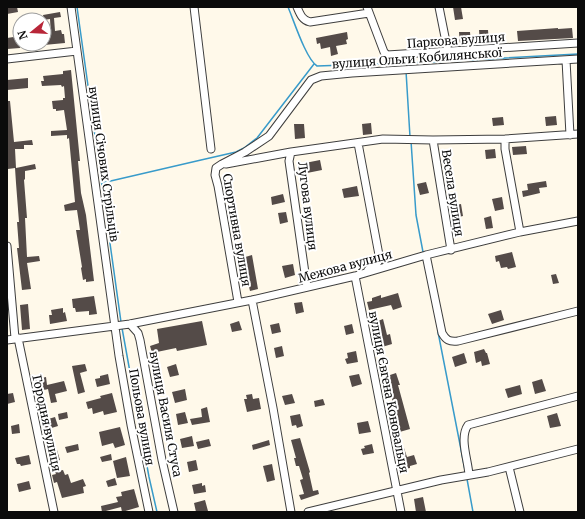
<svg xmlns="http://www.w3.org/2000/svg" width="585" height="519" font-family="Merriweather,serif">
<style>
.lines{fill:none;stroke-linecap:round;stroke-linejoin:round}
.stream{stroke:#389bca;stroke-width:1.5}
.building{fill:#544b48}
.minor-casing{stroke:#3e3e3e;stroke-width:9}
.minor{stroke:#fff;stroke-width:7}
.labels{text-anchor:middle;dominant-baseline:central;stroke-width:4;stroke-linejoin:round;paint-order:stroke}
.street-label{font-size:12px;fill:#0b0b0b;stroke:#fff}
</style>
<rect width="100%" height="100%" fill="#fff9ea"/>
<g class="lines">
<path class="stream" d="M 77,7 L 121,322
M 288,7 C 294,21 306,59 317,66 L 431,62 L 578,54
M 406,71 L 410,137
M 411,141 L 416,215 L 423,252
M 102,183 L 201,160 L 236,152 L 244,148 L 257,138 L 314,64
M 122,328 L 149,477 L 157,512
M 438,332 L 465,470
M 467,479 L 473,512"/>
</g>
<path class="building" d="M 17,7 L 18,12 L 7,14 L 7,8 Z
M 453,7 L 461,7 L 463,19 L 455,20 Z
M 60,12 L 61,17 L 54,18 L 55,31 L 61,30 L 62,34 L 64,34 L 65,43 L 44,45 L 44,36 L 51,35 L 50,19 L 44,20 L 43,15 Z
M 558,29 L 572,28 L 573,38 L 518,41 L 517,31 L 558,28 Z
M 479,30 L 488,30 L 489,43 L 480,44 Z
M 347,32 L 348,39 L 346,40 L 347,44 L 336,46 L 338,54 L 331,56 L 330,47 L 321,49 L 320,43 L 317,44 L 316,38 Z
M 459,32 L 470,32 L 471,44 L 460,45 Z
M 20,36 L 20,48 L 7,49 L 7,38 Z
M 71,70 L 80,161 L 78,161 L 81,193 L 86,215 L 94,281 L 86,282 L 86,279 L 83,280 L 81,268 L 82,267 L 76,230 L 80,230 L 77,210 L 65,211 L 64,205 L 75,202 L 69,138 L 67,139 L 67,135 L 51,136 L 51,131 L 67,130 L 64,110 L 56,111 L 56,109 L 53,109 L 52,101 L 63,100 L 63,98 L 65,98 L 64,86 L 62,87 L 61,85 L 42,86 L 41,81 L 44,81 L 43,76 L 63,74 L 63,71 Z
M 28,78 L 28,88 L 7,90 L 7,80 Z
M 7,101 L 10,101 L 14,142 L 32,140 L 33,145 L 24,145 L 24,149 L 15,149 L 16,168 L 35,164 L 36,169 L 25,171 L 25,179 L 24,180 L 27,218 L 25,218 L 27,257 L 39,256 L 40,261 L 27,263 L 31,289 L 22,290 L 17,248 L 19,248 L 17,222 L 19,222 L 16,183 L 15,168 L 8,169 L 7,152 Z
M 556,116 L 557,125 L 546,126 L 545,117 Z
M 503,117 L 504,125 L 493,126 L 492,118 Z
M 371,123 L 372,134 L 363,135 L 362,124 Z
M 294,124 L 304,124 L 305,138 L 295,139 Z
M 526,146 L 527,154 L 513,155 L 512,147 Z
M 495,149 L 496,158 L 486,159 L 485,150 Z
M 320,160 L 322,170 L 307,173 L 305,163 Z
M 546,181 L 547,187 L 539,188 L 540,193 L 523,197 L 522,191 L 528,190 L 527,184 Z
M 426,182 L 429,193 L 420,195 L 417,184 Z
M 357,186 L 359,196 L 344,198 L 342,189 Z
M 283,194 L 285,202 L 272,205 L 271,197 Z
M 502,197 L 504,209 L 495,211 L 492,199 Z
M 461,204 L 463,216 L 454,218 L 452,206 Z
M 286,212 L 288,222 L 280,224 L 278,213 Z
M 491,216 L 493,228 L 486,229 L 484,218 Z
M 512,252 L 516,267 L 508,269 L 507,267 L 501,268 L 499,261 L 496,262 L 495,256 Z
M 252,255 L 258,289 L 250,291 L 242,258 Z
M 293,264 L 295,275 L 285,278 L 282,266 Z
M 556,274 L 559,283 L 553,284 L 551,275 Z
M 398,293 L 402,307 L 393,310 L 391,305 L 369,310 L 367,302 L 372,301 L 372,298 L 381,295 L 381,298 Z
M 94,296 L 97,314 L 89,315 L 89,311 L 76,312 L 75,308 L 73,308 L 72,299 Z
M 302,302 L 304,312 L 296,314 L 294,303 Z
M 28,304 L 30,329 L 22,330 L 20,305 Z
M 63,308 L 63,313 L 65,312 L 67,321 L 50,324 L 49,315 L 52,315 L 51,310 Z
M 501,310 L 504,320 L 492,324 L 488,314 Z
M 383,319 L 387,335 L 390,334 L 392,344 L 382,347 L 379,337 L 382,336 L 378,321 Z
M 202,321 L 207,345 L 177,351 L 176,348 L 152,353 L 150,346 L 159,343 L 157,329 Z
M 239,321 L 242,330 L 232,332 L 230,324 Z
M 279,323 L 281,332 L 272,334 L 270,325 Z
M 352,324 L 354,333 L 346,335 L 344,326 Z
M 282,346 L 284,356 L 276,358 L 274,348 Z
M 484,349 L 486,353 L 487,353 L 490,364 L 482,366 L 481,361 L 476,363 L 474,352 Z
M 356,351 L 358,362 L 347,364 L 345,359 L 348,358 L 347,353 Z
M 464,353 L 467,363 L 455,367 L 452,357 Z
M 85,364 L 87,371 L 80,373 L 85,392 L 78,394 L 72,366 Z
M 176,364 L 179,375 L 170,377 L 167,367 Z
M 396,373 L 400,385 L 398,385 L 410,429 L 396,433 L 393,423 L 398,421 L 392,406 L 394,406 L 390,392 L 391,392 L 387,376 Z
M 108,374 L 110,384 L 97,387 L 95,379 L 100,378 L 100,376 Z
M 359,374 L 362,384 L 352,387 L 349,376 Z
M 46,377 L 47,385 L 64,381 L 67,391 L 55,394 L 57,402 L 51,403 L 48,389 L 36,392 L 33,380 Z
M 542,379 L 546,391 L 535,394 L 532,382 Z
M 520,385 L 522,394 L 508,398 L 505,389 Z
M 185,389 L 187,400 L 175,403 L 172,392 Z
M 13,393 L 15,402 L 7,404 L 7,394 Z
M 112,393 L 117,412 L 104,415 L 103,411 L 93,414 L 92,408 L 88,409 L 86,402 L 101,398 L 100,396 Z
M 252,394 L 253,399 L 259,398 L 261,409 L 247,412 L 244,399 L 247,399 L 246,395 Z
M 292,394 L 295,403 L 285,405 L 282,396 Z
M 323,399 L 325,405 L 315,407 L 314,401 Z
M 207,407 L 210,422 L 192,425 L 190,419 L 202,417 L 201,409 Z
M 67,412 L 68,418 L 59,420 L 58,414 Z
M 185,412 L 188,423 L 178,425 L 176,414 Z
M 557,413 L 561,426 L 550,428 L 547,416 Z
M 300,414 L 303,426 L 297,428 L 296,425 L 292,426 L 290,416 Z
M 55,417 L 58,426 L 45,430 L 42,421 Z
M 368,421 L 371,432 L 359,434 L 357,423 Z
M 19,424 L 20,433 L 12,434 L 11,426 Z
M 120,427 L 125,445 L 115,448 L 113,443 L 102,446 L 99,432 Z
M 192,436 L 194,446 L 182,448 L 180,439 Z
M 300,438 L 310,472 L 309,473 L 313,491 L 318,490 L 319,494 L 301,500 L 299,495 L 304,494 L 300,480 L 303,479 L 299,466 L 296,466 L 294,458 L 296,458 L 291,440 Z
M 209,439 L 211,446 L 198,449 L 196,442 Z
M 269,440 L 270,445 L 253,450 L 252,445 Z
M 78,444 L 79,450 L 67,453 L 65,447 Z
M 372,444 L 374,453 L 363,455 L 361,449 L 365,448 L 364,446 Z
M 404,448 L 407,457 L 414,455 L 417,464 L 410,466 L 410,468 L 405,469 L 400,449 Z
M 57,450 L 60,460 L 51,463 L 48,452 Z
M 111,454 L 112,460 L 102,462 L 100,457 Z
M 29,455 L 31,464 L 21,466 L 20,464 L 17,464 L 15,458 Z
M 126,457 L 130,476 L 117,478 L 113,461 Z
M 196,460 L 198,470 L 189,472 L 187,462 Z
M 272,464 L 275,480 L 267,482 L 263,466 Z
M 63,470 L 65,475 L 68,474 L 71,483 L 83,479 L 86,486 L 83,487 L 84,493 L 62,498 L 57,482 L 54,483 L 52,475 L 56,474 L 55,472 Z
M 115,478 L 117,485 L 108,487 L 106,481 Z
M 29,481 L 31,489 L 19,492 L 17,484 Z
M 202,483 L 202,486 L 205,485 L 206,492 L 194,494 L 192,485 Z
M 134,489 L 139,507 L 122,512 L 121,507 L 102,512 L 101,506 L 118,502 L 116,497 L 122,496 L 121,492 Z
M 423,497 L 426,512 L 416,512 L 414,499 Z
M 205,500 L 208,511 L 196,512 L 194,503 Z"/>
<g class="lines">
<g class="minor-casing">
<path id="minor" d="M 71,7 L 119,356 L 131,425 L 149,512
M 194,7 L 211,149
M 297,7 C 300,14 302,20 310,22 L 369,13
M 367,7 L 384,52 L 387,55 L 578,43
M 439,7 L 448,52
M 7,59 L 77,51
M 566,60 L 570,135
M 505,139 L 505,149 L 520,232
M 433,140 L 451,250
M 358,143 L 379,255 L 378,262 L 368,270
M 291,152 L 289,161 L 307,287
M 226,164 L 291,152 L 383,139 L 433,140 L 505,139 L 578,134
M 7,246 L 15,338
M 426,255 L 442,333 C 446,340 449,342 458,341 L 578,311
M 355,276 L 401,512
M 252,300 L 273,408 L 291,512
M 238,302 L 218,186 L 215,175 L 216,168 L 222,164 L 245,152 L 269,136 L 311,80 L 321,76 L 352,73 L 578,59
M 130,324 L 138,333 L 140,340 L 162,460 L 174,512
M 18,338 L 54,512
M 7,340 L 130,324 L 252,300 L 355,276 L 426,255 L 520,232 L 578,221
M 509,467 L 520,512
M 469,475 C 468,459 459,438 468,425 L 578,396
M 308,512 L 441,480 L 488,472 L 578,449"/>
</g>
<use href="#minor" class="minor"/>
</g>
<g class="labels">
<g class="street-label">
<text transform="translate(456 40) rotate(-4)">Паркова вулиця</text>
<text transform="translate(417 58) rotate(-4)">вулиця Ольги Кобилянської</text>
<text transform="translate(104 164) rotate(82)">вулиця Січових Стрільців</text>
<text transform="translate(453 193) rotate(81)">Весела вулиця</text>
<text transform="translate(308 206) rotate(83)">Лугова вулиця</text>
<text transform="translate(237 230) rotate(80)">Спортивна вулиця</text>
<text transform="translate(345 266) rotate(-15)">Межова вулиця</text>
<text transform="translate(389 392) rotate(79)">вулиця Євгена Коновальця</text>
<text transform="translate(166 414) rotate(79)">вулиця Василя Стуса</text>
<text transform="translate(142 417) rotate(80)">Польова вулиця</text>
<text transform="translate(47 423) rotate(78)">Городня вулиця</text>
</g>
</g>
<rect width="585" height="519" fill="none" stroke="#0b0b0b" stroke-width="16"/>
<g transform="translate(32 32) rotate(252)"><circle r="19" fill="#ffffff" stroke="#9d9d9d"/>
<path d="M0-3L7 15L0 10L-7 15Z" fill="#b82638"/>
<text y="-6" font-size="11" font-weight="bold" text-anchor="middle" fill="#0b0b0b">N</text>
</g>
</svg>
